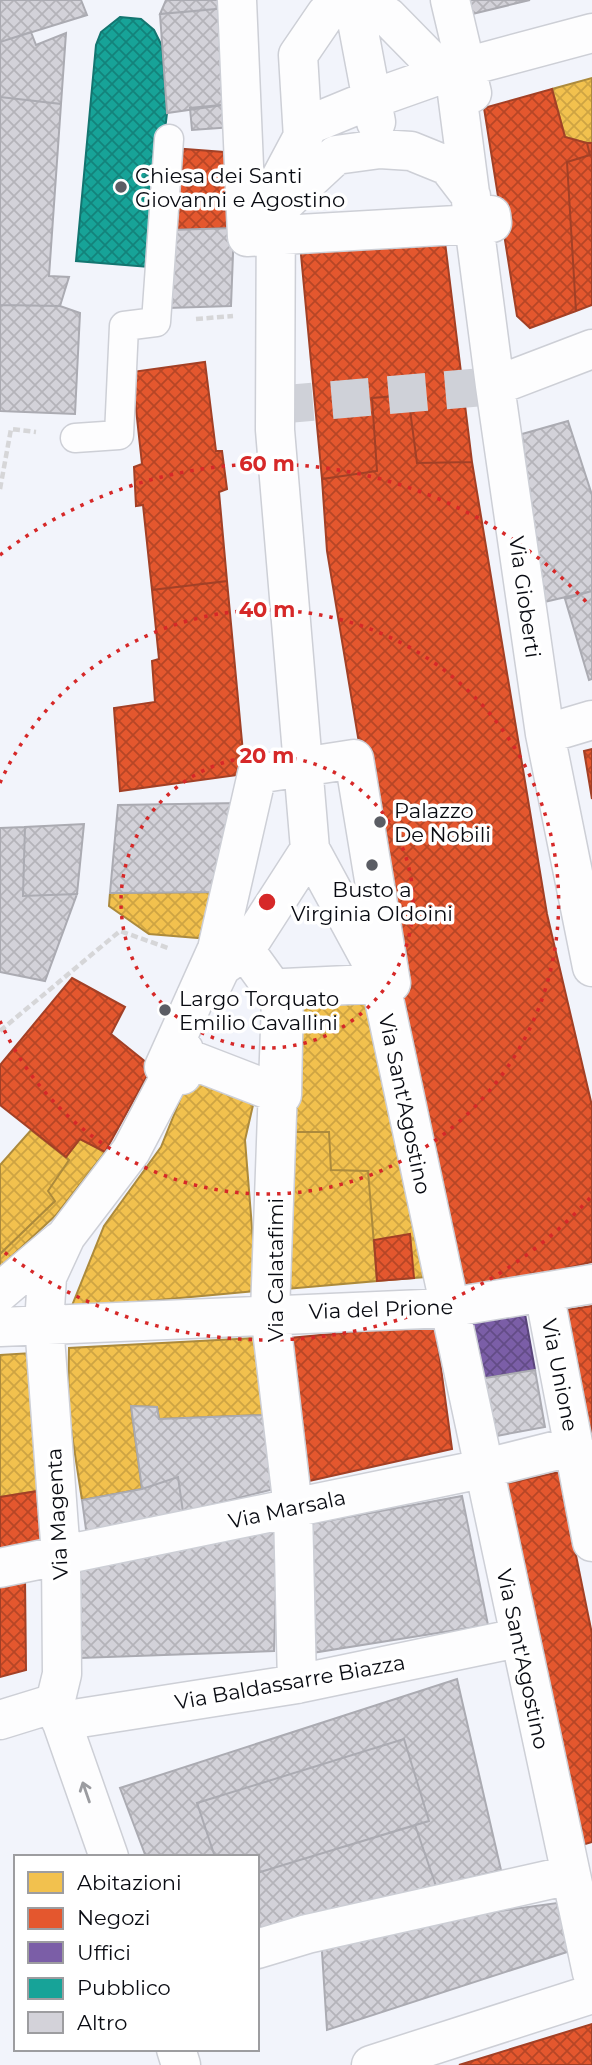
<svg xmlns="http://www.w3.org/2000/svg" width="592" height="2065" font-family="Montserrat,sans-serif">
<style>
.homes{fill:url(#homes-cross-hatch);stroke:#ac8a3c;stroke-width:2}
.shops{fill:url(#shops-cross-hatch);stroke:#a24026;stroke-width:2}
.offices{fill:url(#offices-cross-hatch);stroke:#59457a;stroke-width:2}
.public{fill:url(#public-cross-hatch);stroke:#137570;stroke-width:2}
.building{fill:url(#building-cross-hatch);stroke:#ababb2;stroke-width:2}
.lines{fill:none;stroke-linecap:round;stroke-linejoin:round}
.street-tunnel{stroke:#cfd1d8;stroke-width:38;stroke-dasharray:38 19;stroke-linecap:butt}
.lane-casing{stroke:#cdcfd6;stroke-width:31}
.street-casing{stroke:#cdcfd6;stroke-width:41}
.path{stroke:#d6d6d8;stroke-width:4.5;stroke-dasharray:7 3.5;stroke-linecap:butt}
.lane{stroke:#fdfdfe;stroke-width:28}
.street{stroke:#fdfdfe;stroke-width:38}
.oneway{stroke:#9b9ca0}
.ring{fill:none;stroke:#d62828;stroke-width:3.5;stroke-dasharray:3.5 7}
.poi-dot{fill:#5b5d64;stroke:#fff;stroke-width:2.5}
.labels{text-anchor:middle;dominant-baseline:central;stroke-width:7;stroke-linejoin:round;paint-order:stroke}
.poi-label{font-size:21px;fill:#090b12;stroke:#fff;text-anchor:start}
.street-label{font-size:21px;fill:#090b12;stroke:#fff}
.centre{fill:#d62828;stroke:#fff;stroke-width:3.5}
.ring-label{font-size:21px;text-anchor:middle;font-weight:bold;fill:#d62828;stroke:#fff;stroke-width:7;stroke-linejoin:round;paint-order:stroke}
</style>
<defs>
<pattern id="homes-cross-hatch" width="8" height="8" patternUnits="userSpaceOnUse" patternTransform="scale(1.75)"><rect width="8" height="8" fill="#f2c14e"/><path d="M0 0l8 8M0 8l8-8" fill="none" stroke="#cea443"/></pattern>
<pattern id="shops-cross-hatch" width="8" height="8" patternUnits="userSpaceOnUse" patternTransform="scale(1.75)"><rect width="8" height="8" fill="#e4572e"/><path d="M0 0l8 8M0 8l8-8" fill="none" stroke="#b74626"/></pattern>
<pattern id="offices-cross-hatch" width="8" height="8" patternUnits="userSpaceOnUse" patternTransform="scale(1.75)"><rect width="8" height="8" fill="#7b5ea7"/><path d="M0 0l8 8M0 8l8-8" fill="none" stroke="#634c87"/></pattern>
<pattern id="public-cross-hatch" width="8" height="8" patternUnits="userSpaceOnUse" patternTransform="scale(1.75)"><rect width="8" height="8" fill="#17a398"/><path d="M0 0l8 8M0 8l8-8" fill="none" stroke="#13837b"/></pattern>
<pattern id="building-cross-hatch" width="8" height="8" patternUnits="userSpaceOnUse" patternTransform="scale(1.75)"><rect width="8" height="8" fill="#d3d2d9"/><path d="M0 0l8 8M0 8l8-8" fill="none" stroke="#b4b3b9"/></pattern>
</defs>
<rect width="100%" height="100%" fill="#f2f4fb"/>
<path class="homes" d="M 592,78 L 592,143 L 587,143 L 565,137 L 552,89 Z
M 219,892 L 209,939 L 149,934 L 109,906 L 110,893 Z
M 369,990 L 425,1277 L 377,1281 L 368,1171 L 331,1170 L 329,1132 L 289,1132 L 291,995 Z
M 194,1065 L 256,1092 L 245,1140 L 257,1291 L 71,1308 L 104,1226 L 161,1147 Z
M 31,1130 L 69,1160 L 48,1191 L 55,1201 L 0,1254 L 0,1165 Z
M 289,1132 L 329,1132 L 331,1170 L 368,1171 L 377,1281 L 286,1289 Z
M 80,1139 L 105,1152 L 56,1215 L 0,1267 L 0,1254 L 55,1201 L 48,1191 L 69,1160 L 66,1157 Z
M 255,1338 L 265,1415 L 159,1419 L 157,1407 L 131,1406 L 142,1489 L 82,1500 L 68,1409 L 69,1348 Z
M 32,1353 L 44,1490 L 0,1497 L 0,1355 Z"/>
<path class="shops" d="M 552,89 L 565,137 L 587,143 L 590,155 L 567,162 L 576,311 L 530,328 L 517,316 L 484,108 Z
M 587,143 L 592,143 L 592,305 L 576,311 L 567,162 L 590,155 Z
M 172,148 L 237,153 L 234,228 L 170,230 Z
M 444,234 L 472,462 L 417,463 L 408,395 L 372,398 L 377,471 L 322,479 L 300,244 Z
M 205,362 L 216,451 L 222,451 L 227,489 L 219,492 L 227,581 L 152,590 L 143,505 L 136,506 L 134,467 L 142,464 L 132,372 Z
M 408,395 L 417,463 L 472,462 L 547,914 L 592,1106 L 592,1262 L 464,1293 L 389,942 L 379,863 L 327,551 L 322,479 L 377,471 L 372,398 Z
M 227,581 L 245,774 L 120,791 L 114,708 L 155,702 L 152,661 L 159,659 L 152,590 Z
M 592,749 L 592,799 L 584,751 Z
M 72,978 L 125,1007 L 111,1034 L 152,1067 L 105,1152 L 80,1139 L 66,1157 L 0,1105 L 0,1065 Z
M 410,1234 L 414,1278 L 377,1281 L 374,1240 Z
M 592,1306 L 592,1503 L 552,1312 Z
M 435,1324 L 452,1449 L 309,1481 L 290,1338 Z
M 559,1472 L 592,1634 L 592,1842 L 582,1845 L 500,1485 Z
M 44,1490 L 49,1540 L 0,1550 L 0,1497 Z
M 25,1577 L 26,1670 L 0,1677 L 0,1584 Z
M 592,2024 L 592,2065 L 459,2065 Z"/>
<path class="offices" d="M 525,1314 L 535,1370 L 479,1379 L 468,1323 Z"/>
<path class="public" d="M 120,17 L 141,19 L 154,30 L 162,46 L 167,113 L 149,267 L 76,261 L 96,45 L 101,32 Z"/>
<path class="building" d="M 0,0 L 81,0 L 87,15 L 0,42 Z
M 166,0 L 227,0 L 227,8 L 160,14 Z
M 461,0 L 530,0 L 464,16 Z
M 227,8 L 231,104 L 167,113 L 160,14 Z
M 31,32 L 36,45 L 66,33 L 61,104 L 0,97 L 0,42 Z
M 0,97 L 61,104 L 49,276 L 69,277 L 60,306 L 0,305 Z
M 231,104 L 233,127 L 192,130 L 190,108 Z
M 234,228 L 231,306 L 168,308 L 170,230 Z
M 0,305 L 60,306 L 80,313 L 75,414 L 0,411 Z
M 568,421 L 592,495 L 592,591 L 540,603 L 522,434 Z
M 592,591 L 592,679 L 589,680 L 565,599 Z
M 239,803 L 219,892 L 110,893 L 118,805 Z
M 84,824 L 77,894 L 23,896 L 25,827 Z
M 25,827 L 23,896 L 77,894 L 45,981 L 0,972 L 0,828 Z
M 535,1370 L 545,1427 L 491,1437 L 479,1379 Z
M 131,1406 L 157,1407 L 159,1419 L 265,1415 L 274,1489 L 183,1512 L 178,1477 L 142,1489 Z
M 178,1477 L 183,1512 L 87,1537 L 82,1500 L 142,1489 Z
M 462,1496 L 488,1625 L 312,1653 L 310,1524 Z
M 278,1527 L 274,1651 L 80,1658 L 79,1564 Z
M 457,1679 L 501,1870 L 436,1886 L 415,1825 L 429,1821 L 404,1739 L 197,1803 L 215,1857 L 146,1857 L 120,1788 Z
M 404,1739 L 429,1821 L 257,1873 L 257,1857 L 215,1857 L 197,1803 Z
M 415,1825 L 436,1886 L 261,1937 L 257,1927 L 257,1873 Z
M 557,1903 L 570,1951 L 327,2030 L 321,1936 Z"/>
<g class="lines">
<path class="street-tunnel" d="M 275,405 L 495,386"/>
<g class="lane-casing">
<path id="lane" d="M 75,438 L 119,435 L 124,326 L 156,322 L 169,139"/>
</g>
<g class="street-casing">
<path id="street" d="M 237,0 L 247,237 L 492,223 L 491,215
M 353,0 L 376,122
M 361,0 L 388,17 L 444,74
M 450,0 L 472,93
M 592,33 L 454,70 L 372,99 L 309,125 L 276,187 L 275,430 L 310,849 L 379,976 L 592,1973
M 454,70 L 495,386 L 545,734 L 592,967
M 303,138 L 298,55 L 326,14 L 344,0
M 280,207 L 336,155 L 380,149 L 411,151 L 448,166 L 471,196
M 495,386 L 592,349
M 545,734 L 592,720
M 354,759 L 391,983 L 284,988 L 282,1095 L 189,1059 L 182,1075 L 164,1067 L 217,949 L 257,774 Z
M 245,950 L 281,1000 L 270,1313 L 293,1508 L 297,1684
M 211,988 L 221,967 L 245,950 L 310,849
M 0,1292 L 60,1241
M 544,1292 L 592,1542
M 0,1327 L 447,1308 L 592,1284
M 0,1568 L 482,1469 L 574,1446
M 55,1703 L 62,1674 L 61,1555 L 44,1324 L 47,1277 L 66,1236 L 131,1151 L 184,1050
M 55,1703 L 109,1857
M 0,1720 L 55,1703
M 61,1721 L 297,1684 L 518,1638
M 257,1949 L 307,1934 L 570,1875
M 176,2049 L 181,2065
M 371,2065 L 592,1994"/>
</g>
<path class="path" d="M 196,319 L 233,316
M 0,489 L 11,429 L 36,432
M 0,1031 L 120,931 L 168,948"/>
<use href="#lane" class="lane"/>
<use href="#street" class="street"/>
</g>
<defs><path id="oneway-shaft" d="M-6 0H5M1.5-3L5.5 0L1.5 3" fill="none" stroke-width="1.6" stroke-linecap="round" stroke-linejoin="round" transform="scale(1.75)"/></defs>
<use class="oneway" href="#oneway-shaft" transform="translate(86 1792) rotate(-109)"/>
<g class="ring">
<circle cx="267" cy="902" r="146"/>
<path d="M0 783A292 292 0 1 1 0 1021"/>
<path d="M590 1198A438 438 0 0 1 0 1249M0 555A438 438 0 0 1 590 606"/>
</g>
<g class="poi-dot">
<circle cx="121" cy="187" r="7"/>
<circle cx="380" cy="822" r="7"/>
<circle cx="372" cy="865" r="7"/>
<circle cx="165" cy="1010" r="7"/>
</g>
<g class="labels">
<g class="poi-label">
<text x="135" y="175">Chiesa dei Santi<tspan x="135" dy="24">Giovanni e Agostino</tspan></text>
<text x="394" y="810">Palazzo<tspan x="394" dy="24">De Nobili</tspan></text>
<text x="372" y="889" text-anchor="middle">Busto a<tspan x="372" dy="24">Virginia Oldoini</tspan></text>
<text x="179" y="998">Largo Torquato<tspan x="179" dy="24">Emilio Cavallini</tspan></text>
</g>
<g class="street-label">
<text transform="translate(525 597) rotate(82)">Via Gioberti</text>
<text transform="translate(405 1104) rotate(78)">Via Sant'Agostino</text>
<text transform="translate(275 1270) rotate(-90)">Via Calatafimi</text>
<text transform="translate(381 1309) rotate(-2)">Via del Prione</text>
<text transform="translate(560 1375) rotate(79)">Via Unione</text>
<text transform="translate(287 1509) rotate(-12)">Via Marsala</text>
<text transform="translate(57 1514) rotate(-93)">Via Magenta</text>
<text transform="translate(523 1659) rotate(78)">Via Sant'Agostino</text>
<text transform="translate(290 1682) rotate(-10)">Via Baldassarre Biazza</text>
</g>
</g>
<circle cx="267" cy="902" r="10" class="centre"/>
<g class="ring-label">
<text x="267" y="471">60 m</text>
<text x="267" y="617">40 m</text>
<text x="267" y="763">20 m</text>
</g>
<rect x="14" y="1855" width="245" height="196" fill="#ffffff" stroke="#9d9da0" stroke-width="2"/>
<rect x="28" y="1872" width="35" height="21" fill="#f2c14e" stroke="#9d9da0" stroke-width="2"/>
<text x="77" y="1890" font-size="21" fill="#090b12">Abitazioni</text>
<rect x="28" y="1908" width="35" height="21" fill="#e4572e" stroke="#9d9da0" stroke-width="2"/>
<text x="77" y="1925" font-size="21" fill="#090b12">Negozi</text>
<rect x="28" y="1942" width="35" height="21" fill="#7b5ea7" stroke="#9d9da0" stroke-width="2"/>
<text x="77" y="1960" font-size="21" fill="#090b12">Uffici</text>
<rect x="28" y="1978" width="35" height="21" fill="#17a398" stroke="#9d9da0" stroke-width="2"/>
<text x="77" y="1995" font-size="21" fill="#090b12">Pubblico</text>
<rect x="28" y="2012" width="35" height="21" fill="#d3d2d9" stroke="#9d9da0" stroke-width="2"/>
<text x="77" y="2030" font-size="21" fill="#090b12">Altro</text>
</svg>
